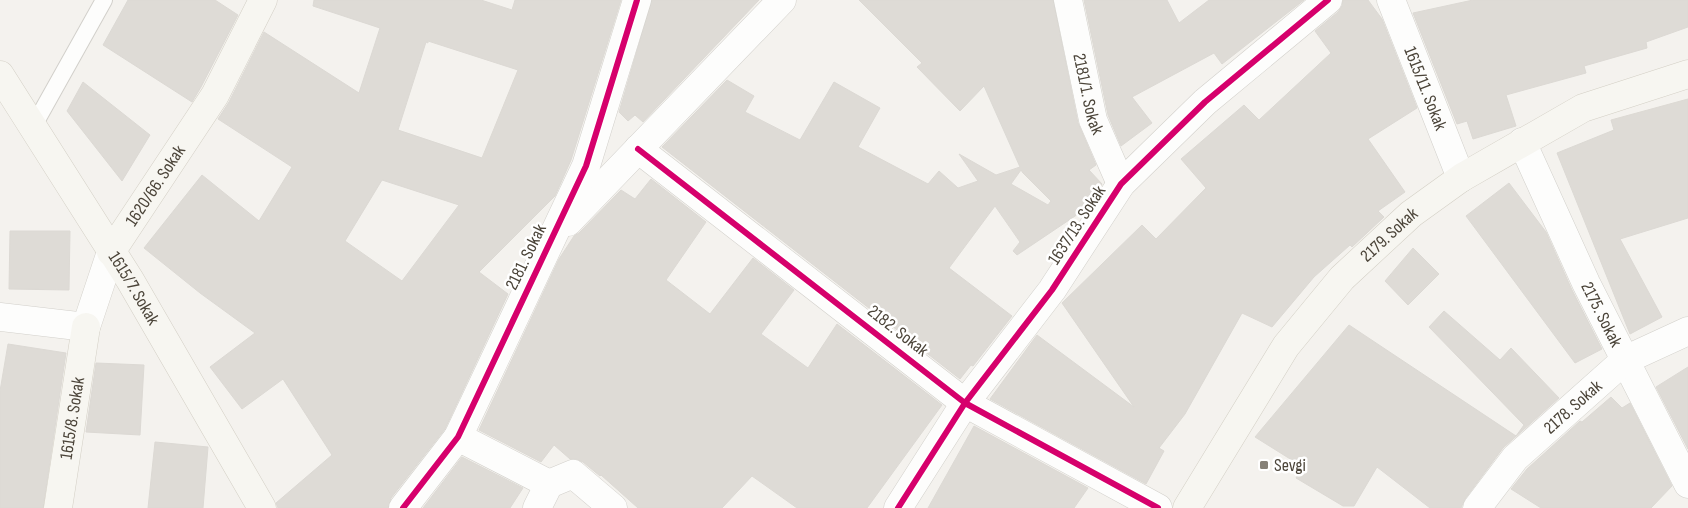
<svg xmlns="http://www.w3.org/2000/svg" width="1688" height="508" font-family="'Sofia Sans Condensed',sans-serif">
<style>
.building{fill:#dedbd6;stroke:#dcd9d4;fill-rule:evenodd}
.lines{fill:none;stroke-linecap:round;stroke-linejoin:round}
.lane-casing{stroke:#d2d0cb;stroke-width:18}
.street-casing{stroke:#d2d0cb;stroke-width:29}
.secondary-casing{stroke:#d3cfc5;stroke-width:29}
.lane{stroke:#fdfdfc;stroke-width:16}
.street{stroke:#fdfdfc;stroke-width:28}
.secondary{stroke:#f7f6f1;stroke-width:28}
.cycleway-casing{stroke:#fff;stroke-width:9}
.cycleway{stroke:#d6006c;stroke-width:6}
.poi-dot{fill:#868178;stroke:#fff;stroke-width:2}
.labels{text-anchor:middle;dominant-baseline:central;stroke-width:5;stroke-linejoin:round;paint-order:stroke}
.street-label{font-size:18px;fill:#4b4439;stroke:#fff}
.poi-label{font-size:18px;fill:#4b4439;stroke:#fff;text-anchor:start}
</style>
<rect width="100%" height="100%" fill="#f4f2ee"/>
<path class="building" d="M 128,0 L 215,0 L 238,15 L 201,87 L 192,102 L 103,45 Z
M 314,0 L 481,0 L 512,10 L 515,0 L 621,0 L 571,160 L 555,196 L 479,272 L 508,294 L 445,429 L 391,498 L 388,508 L 278,508 L 276,503 L 332,455 L 283,379 L 242,409 L 210,367 L 255,333 L 200,293 L 144,248 L 202,175 L 259,221 L 292,167 L 218,119 L 229,102 L 264,32 L 359,93 L 380,28 L 313,6 ZM 428,41 L 518,70 L 482,158 L 398,130 L 426,42 L 428,43 ZM 382,180 L 459,205 L 402,281 L 345,241 Z
M 652,0 L 759,0 L 643,122 L 635,115 L 628,121 L 619,112 Z
M 859,0 L 1053,0 L 1078,123 L 1096,165 L 1089,170 L 1102,184 L 1087,208 L 1017,255 L 1013,251 L 1020,242 L 995,206 L 949,268 L 1012,316 L 973,366 L 971,365 L 960,379 L 662,147 L 727,80 L 754,96 L 745,112 L 800,140 L 834,82 L 880,108 L 858,147 L 928,184 L 939,171 L 958,188 L 978,181 L 959,154 L 996,175 L 1020,167 L 984,86 L 960,111 L 917,67 L 922,63 ZM 1021,170 L 1023,173 L 1051,201 L 1048,205 L 1011,184 Z
M 1084,0 L 1167,0 L 1179,23 L 1209,0 L 1304,0 L 1222,64 L 1214,53 L 1132,97 L 1152,123 L 1121,146 L 1108,115 Z
M 1343,0 L 1368,0 L 1382,19 L 1417,108 L 1368,139 L 1405,192 L 1378,211 L 1384,217 L 1352,247 L 1350,245 L 1314,277 L 1272,327 L 1242,313 L 1185,414 L 1159,448 L 1164,451 L 1146,484 L 990,399 L 1037,335 L 1134,407 L 1062,303 L 1142,225 L 1156,239 L 1206,188 L 1181,159 L 1244,105 L 1259,120 L 1331,53 L 1315,31 L 1338,12 L 1342,6 Z
M 1473,0 L 1688,0 L 1688,27 L 1646,42 L 1647,48 L 1584,66 L 1586,73 L 1506,95 L 1516,126 L 1473,139 L 1467,121 L 1457,124 L 1413,13 Z
M 83,82 L 150,135 L 122,181 L 67,111 Z
M 1688,99 L 1688,218 L 1620,239 L 1662,317 L 1630,334 L 1557,153 L 1614,130 L 1611,120 Z
M 651,179 L 706,222 L 666,280 L 710,314 L 753,258 L 794,290 L 761,334 L 808,368 L 837,324 L 942,405 L 867,508 L 797,508 L 752,476 L 722,508 L 638,508 L 601,475 L 600,476 L 583,462 L 576,459 L 570,459 L 554,445 L 541,462 L 479,430 L 559,259 L 574,236 L 579,233 L 621,190 L 635,199 Z
M 1509,183 L 1546,232 L 1572,290 L 1602,349 L 1575,363 L 1466,216 Z
M 10,231 L 70,231 L 69,290 L 9,289 Z
M 1413,248 L 1439,274 L 1408,305 L 1385,281 Z
M 1444,311 L 1500,360 L 1511,348 L 1559,398 L 1503,448 L 1465,499 L 1461,508 L 1430,508 L 1377,467 L 1354,506 L 1343,506 L 1296,478 L 1303,467 L 1255,437 L 1349,325 L 1516,436 L 1524,425 L 1429,327 Z
M 8,344 L 66,353 L 43,508 L 0,508 L 0,391 Z
M 96,363 L 144,365 L 140,435 L 86,432 Z
M 1688,367 L 1688,449 L 1656,387 Z
M 1611,397 L 1622,408 L 1630,403 L 1672,486 L 1651,508 L 1541,508 L 1511,489 L 1527,469 L 1580,421 L 1582,422 Z
M 974,426 L 1088,488 L 1074,508 L 928,508 Z
M 155,442 L 208,447 L 203,508 L 148,508 Z
M 462,457 L 523,488 L 510,508 L 423,508 Z"/>
<g class="lines">
<g class="lane-casing">
<path id="lane" d="M 33,127 L 104,0"/>
</g>
<g class="street-casing">
<g id="street">
<path id="s1" d="M 1068,0 L 1093,120 L 1121,184"/>
<path id="s2" d="M 1391,0 L 1461,178"/>
<path id="s3" d="M 1522,142 L 1586,283 L 1688,484"/>
<path d="M 638,149 L 965,403 L 1158,508"/>
<path d="M 568,222 L 782,0"/>
<path d="M 0,317 L 86,327 L 111,252"/>
<path d="M 458,437 L 549,484"/>
<path d="M 403,508 L 458,437 L 586,166 L 637,0"/>
<path d="M 537,508 L 549,484 L 573,474 L 613,508"/>
<path d="M 898,508 L 965,403 L 1052,290 L 1121,184 L 1205,102 L 1328,0"/>
<path id="s4" d="M 1477,508 L 1515,458 L 1625,360 L 1688,331"/>
</g>
</g>
<g class="secondary-casing">
<g id="secondary">
<path id="s5" d="M 0,75 L 130,280 L 262,508"/>
<path id="s6" d="M 111,252 L 215,95 L 263,0"/>
<path id="s7" d="M 58,508 L 86,327"/>
<path id="s8" d="M 1187,508 L 1286,346 L 1342,278 L 1411,214 L 1461,178 L 1583,108 L 1688,74"/>
</g>
</g>
<use href="#lane" class="lane"/>
<use href="#street" class="street"/>
<use href="#secondary" class="secondary"/>
<g class="cycleway-casing">
<path id="cycleway" d="M 638,149 L 965,403 L 1158,508
M 403,508 L 458,437 L 586,166 L 637,0
M 898,508 L 965,403 L 1052,290 L 1121,184 L 1205,102 L 1328,0"/>
</g>
<use href="#cycleway" class="cycleway"/>
</g>
<rect class="poi-dot" x="1259" y="460" width="10" height="10" rx="2.5"/>
<g class="labels">
<g class="street-label">
<text stroke="none"><textPath href="#s2" startOffset="95">1615/11. Sokak</textPath></text>
<text stroke="none"><textPath href="#s1" startOffset="96">2181/1. Sokak</textPath></text>
<text stroke="none"><textPath href="#s6" startOffset="80">1620/66. Sokak</textPath></text>
<text transform="translate(1077 225) rotate(-57)">1637/13. Sokak</text>
<text stroke="none"><textPath href="#s8" startOffset="342">2179. Sokak</textPath></text>
<text transform="translate(526 257) rotate(-64)">2181. Sokak</text>
<text stroke="none"><textPath href="#s5" startOffset="252">1615/7. Sokak</textPath></text>
<text stroke="none"><textPath href="#s3" startOffset="190">2175. Sokak</textPath></text>
<text transform="translate(898 331) rotate(38)">2182. Sokak</text>
<text stroke="none"><textPath href="#s4" startOffset="140">2178. Sokak</textPath></text>
<text stroke="none"><textPath href="#s7" startOffset="91">1615/8. Sokak</textPath></text>
</g>
<g class="poi-label">
<text x="1274" y="465">Sevgi</text>
</g>
</g>
</svg>
